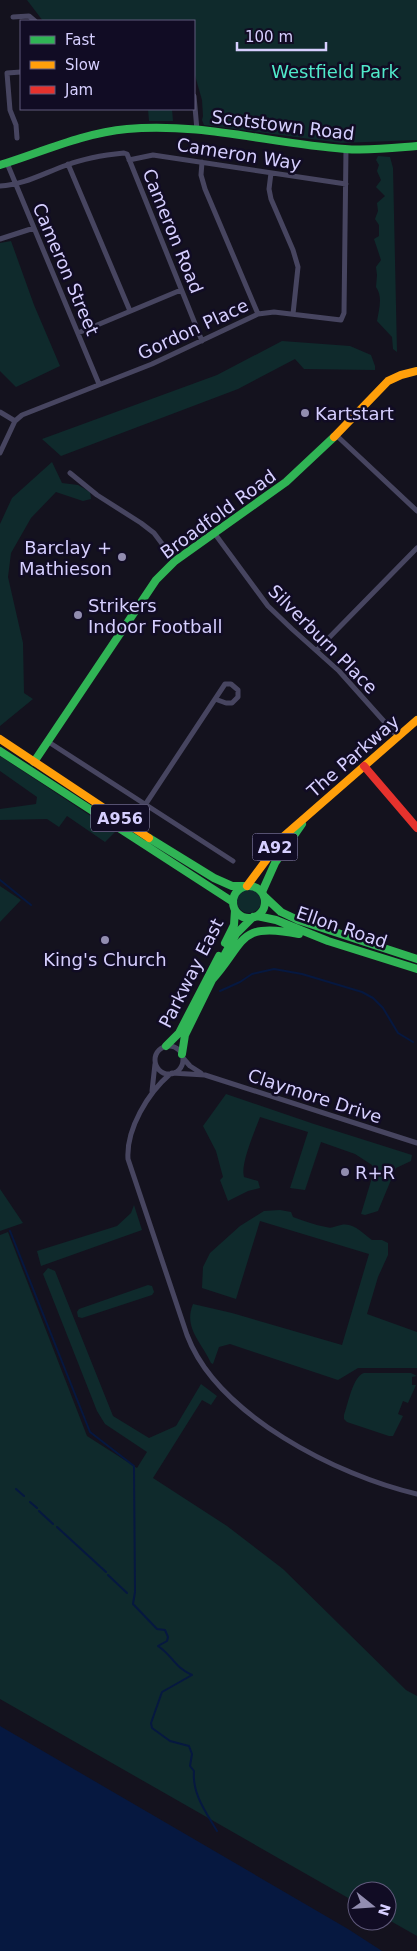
<svg xmlns="http://www.w3.org/2000/svg" width="417" height="1951" font-family="'DejaVu Sans',sans-serif">
<style>
.green{fill:#0f2a2c}
.water{fill:#061840}
.lines{fill:none;stroke-linecap:round;stroke-linejoin:round}
.stream{stroke:#061840;stroke-width:2}
.street{stroke:#474560;stroke-width:5}
.fast{stroke:#30b455;stroke-width:8}
.slow{stroke:#ff9f0a;stroke-width:8}
.jam{stroke:#e5322d;stroke-width:8}
.poi-dot{fill:#928db0;stroke:#110c24;stroke-width:2}
.labels{text-anchor:middle;dominant-baseline:central;stroke-width:5;stroke-linejoin:round;paint-order:stroke}
.shield{fill:#110c24;stroke:#9b94bd;stroke-width:1}
.shield-label{font-size:16px;font-weight:bold;fill:#d6cfff}
.park-label{font-size:18px;fill:#50e9ca;stroke:#110c24}
.street-label{font-size:18px;fill:#d6cfff;stroke:#110c24}
.poi-label{font-size:18px;fill:#d6cfff;stroke:#110c24;text-anchor:start}
</style>
<rect width="100%" height="100%" fill="#14121e"/>
<path class="green" d="M 27,0 L 417,0 L 417,140 L 341,143 L 204,125 L 202,120 L 203,116 L 202,100 L 194,72 L 194,21 L 43,21 Z
M 148,109 L 172,109 L 173,121 L 149,121 Z
M 378,156 L 390,157 L 393,168 L 397,352 L 393,349 L 392,337 L 377,321 C 379,309 383,297 376,287 L 377,275 L 376,267 L 381,260 L 374,239 L 379,236 L 379,225 L 375,219 L 378,211 L 377,203 L 385,196 L 376,187 L 381,180 L 377,171 L 379,165 L 376,160 Z
M 11,241 L 34,305 L 60,366 L 16,387 L 0,371 L 0,243 Z
M 282,341 L 350,346 L 371,355 L 375,366 L 375,370 L 304,369 L 295,359 L 238,389 L 61,456 L 42,439 L 217,375 Z
M 52,462 L 62,483 L 78,485 L 90,492 L 91,499 L 83,501 L 56,492 L 31,518 L 11,553 L 8,577 L 23,643 L 24,693 L 33,699 L 0,726 L 0,524 L 12,498 Z
M 0,756 L 115,832 L 105,842 L 67,816 L 59,827 L 47,819 L 0,820 L 0,809 L 36,804 L 37,797 L 0,771 Z
M 0,886 L 21,900 L 0,922 Z
M237 901a12 12 0 1 1 24 0a12 12 0 1 1-24 0Z
M 226,1094 L 314,1124 L 412,1155 L 411,1161 L 396,1168 L 378,1211 L 365,1215 L 361,1214 L 374,1171 L 372,1165 L 355,1154 L 321,1142 L 305,1190 L 290,1188 L 308,1132 L 260,1117 C 255,1131 240,1164 244,1177 L 258,1181 L 260,1188 L 248,1191 L 228,1201 L 220,1180 L 223,1177 L 216,1151 L 203,1126 Z
M 0,1189 L 23,1223 L 0,1231 Z
M 134,1205 L 142,1230 L 41,1266 L 37,1251 L 117,1226 L 131,1213 Z
M 280,1210 L 291,1212 L 293,1217 C 304,1221 315,1225 326,1227 C 333,1229 335,1226 341,1225 C 354,1222 363,1234 372,1240 L 382,1240 L 388,1243 L 388,1255 L 378,1277 L 367,1314 L 417,1332 L 417,1368 L 358,1368 L 338,1380 L 230,1344 L 219,1347 L 213,1364 L 211,1363 C 202,1343 183,1328 193,1304 L 232,1313 L 342,1345 L 369,1254 L 260,1221 L 236,1299 L 202,1288 L 203,1267 L 210,1253 L 240,1226 L 264,1211 Z
M 8,1232 L 87,1436 L 137,1468 L 147,1452 L 105,1424 L 97,1411 L 43,1274 L 48,1268 L 55,1271 L 113,1416 L 149,1438 L 176,1426 L 201,1384 L 217,1396 L 211,1405 L 202,1400 L 153,1478 L 227,1526 L 283,1569 L 406,1690 L 417,1696 L 417,1936 L 387,1919 L 387,1891 L 357,1891 L 357,1903 L 0,1699 L 0,1235 Z
M 148,1285 L 152,1286 L 154,1292 L 152,1295 L 82,1318 L 78,1317 L 77,1312 L 79,1309 Z
M 364,1373 L 411,1373 L 417,1376 L 412,1377 L 412,1385 L 416,1385 L 408,1403 L 403,1401 L 398,1414 L 403,1416 L 393,1436 L 389,1436 L 347,1422 L 344,1419 L 344,1415 C 348,1404 353,1376 364,1373 Z"/>
<path class="water" d="M 0,1726 L 348,1929 L 382,1951 L 0,1951 Z"/>
<g class="lines">
<path class="stream" d="M 0,880 L 31,905
M 220,991 L 240,982 L 252,974 L 274,969 L 302,974 L 362,992 L 373,998 L 383,1008 L 398,1033 L 413,1042
M 10,1231 L 90,1432 L 134,1466 L 135,1592 L 133,1604 L 157,1629 L 165,1630 L 168,1637 L 167,1641 L 158,1646 C 173,1656 174,1667 192,1675 L 162,1692 L 151,1723 L 152,1728 L 170,1741 L 189,1746 L 192,1754 L 190,1766 L 194,1771 C 192,1794 206,1812 217,1831
M 16,1489 L 24,1496
M 30,1502 L 37,1508
M 39,1511 L 53,1524
M 57,1527 L 106,1572
M 108,1575 L 127,1593"/>
<path class="street" d="M 13,17 L 29,16 L 35,21
M 194,96 L 197,130
M 17,138 L 16,125 L 10,110 L 7,73 L 21,72
M 129,160 L 153,155 L 346,184
M 202,162 L 201,175 L 205,189 L 258,314
M 7,163 L 99,384
M 68,164 L 130,311
M 271,173 L 269,189 L 271,199 L 293,250 L 298,267 L 293,314
M 0,186 C 24,185 44,173 67,165 C 85,158 104,155 124,153 L 127,154 L 202,341
M 0,239 L 34,228
M 78,333 L 181,290
M 0,412 L 15,421
M 336,435 L 417,511
M 0,453 L 15,421 L 22,415 L 152,364 L 258,314 L 274,312 L 341,320 L 344,313 L 346,149
M 70,473 L 97,495 L 141,523 L 154,533 L 175,561
M 215,534 L 268,606 L 292,629 L 339,671 L 398,737
M 317,650 L 417,548
M 47,741 L 233,861
M 145,805 L 225,684 L 231,684 L 238,690 L 238,697 L 232,703 L 226,703 L 215,699
M155 1060a14 14 0 1 1 28 0a14 14 0 1 1-28 0Z
M 183,1058 L 190,1066 L 201,1073
M 172,1073 L 205,1075 L 417,1143
M 170,1074 C 148,1093 126,1129 128,1159 L 187,1335 C 217,1415 338,1476 417,1494
M 152,1091 L 155,1064"/>
<path class="fast" d="M 0,165 C 42,152 83,133 127,129 C 200,122 273,144 345,149 C 369,151 393,148 417,146
M 0,751 L 233,902
M 34,762 L 156,580 L 175,561 L 286,482 L 334,437
M 149,838 L 214,878 L 232,886 L 244,886
M233 902a16 16 0 1 1 32 0a16 16 0 1 1-32 0Z
M 262,892 L 275,863 L 302,824
M 265,897 L 281,912 L 298,920 L 417,959
M 257,916 L 276,920 L 328,941 L 417,969
M 225,943 L 234,925 L 235,910
M 219,965 L 236,934 L 253,917
M 211,981 C 246,943 236,921 299,934
M 166,1046 L 179,1033 L 219,956
M 182,1054 L 185,1035 L 214,976"/>
<path class="slow" d="M 334,437 L 388,381 L 401,375 L 417,371
M 0,739 L 149,838
M 247,886 L 284,836 L 417,720"/>
<path class="jam" d="M 364,766 L 417,828"/>
</g>
<g class="poi-dot">
<circle cx="305" cy="413" r="5"/>
<circle cx="122" cy="557" r="5"/>
<circle cx="78" cy="615" r="5"/>
<circle cx="105" cy="940" r="5"/>
<circle cx="345" cy="1172" r="5"/>
</g>
<g class="labels">
<g class="shield">
<rect x="91" y="804.5" width="58" height="27" rx="4"/>
<rect x="252.5" y="833.5" width="45" height="27" rx="4"/>
</g>
<g class="shield-label">
<text x="120" y="818">A956</text>
<text x="275" y="847">A92</text>
</g>
<g class="park-label">
<text x="335" y="71">Westfield Park</text>
</g>
<g class="street-label">
<text transform="translate(283 125) rotate(7)">Scotstown Road</text>
<text transform="translate(239 154) rotate(9)">Cameron Way</text>
<text transform="translate(173 231) rotate(68)">Cameron Road</text>
<text transform="translate(66 269) rotate(67)">Cameron Street</text>
<text transform="translate(193 329) rotate(-25)">Gordon Place</text>
<text transform="translate(218 514) rotate(-36)">Broadfold Road</text>
<text transform="translate(323 639) rotate(45)">Silverburn Place</text>
<text transform="translate(353 756) rotate(-41)">The Parkway</text>
<text transform="translate(342 927) rotate(19)">Ellon Road</text>
<text transform="translate(191 973) rotate(-63)">Parkway East</text>
<text transform="translate(315 1096) rotate(18)">Claymore Drive</text>
</g>
<g class="poi-label">
<text x="315" y="413">Kartstart</text>
<text x="112" y="547" text-anchor="end">Barclay +<tspan x="112" dy="21">Mathieson</tspan></text>
<text x="88" y="605">Strikers<tspan x="88" dy="21">Indoor Football</tspan></text>
<text x="105" y="959" text-anchor="middle">King's Church</text>
<text x="355" y="1172">R+R</text>
</g>
</g>
<rect x="20" y="20" width="175" height="90" fill="#110c24" stroke="#605a7c"/>
<rect x="30" y="36" width="25" height="8" fill="#30b455" stroke="#605a7c"/>
<text x="65" y="45" font-size="15" fill="#d6cfff">Fast</text>
<rect x="30" y="61" width="25" height="8" fill="#ff9f0a" stroke="#605a7c"/>
<text x="65" y="70" font-size="15" fill="#d6cfff">Slow</text>
<rect x="30" y="86" width="25" height="8" fill="#e5322d" stroke="#605a7c"/>
<text x="65" y="95" font-size="15" fill="#d6cfff">Jam</text>
<g transform="translate(372 1906) rotate(107)"><circle r="24" fill="#110c24" stroke="#605a7c"/>
<path d="M0-4L9 19L0 12L-9 19Z" fill="#928db0"/>
<text y="-8" font-size="14" font-weight="bold" text-anchor="middle" fill="#d6cfff">N</text>
</g>
<path d="M237 42v8h89v-8" fill="none" stroke="#d6cfff" stroke-width="2.5"/>
<text x="245" y="42" font-size="15" fill="#d6cfff" stroke="#110c24" stroke-width="4" paint-order="stroke">100 m</text>
</svg>
